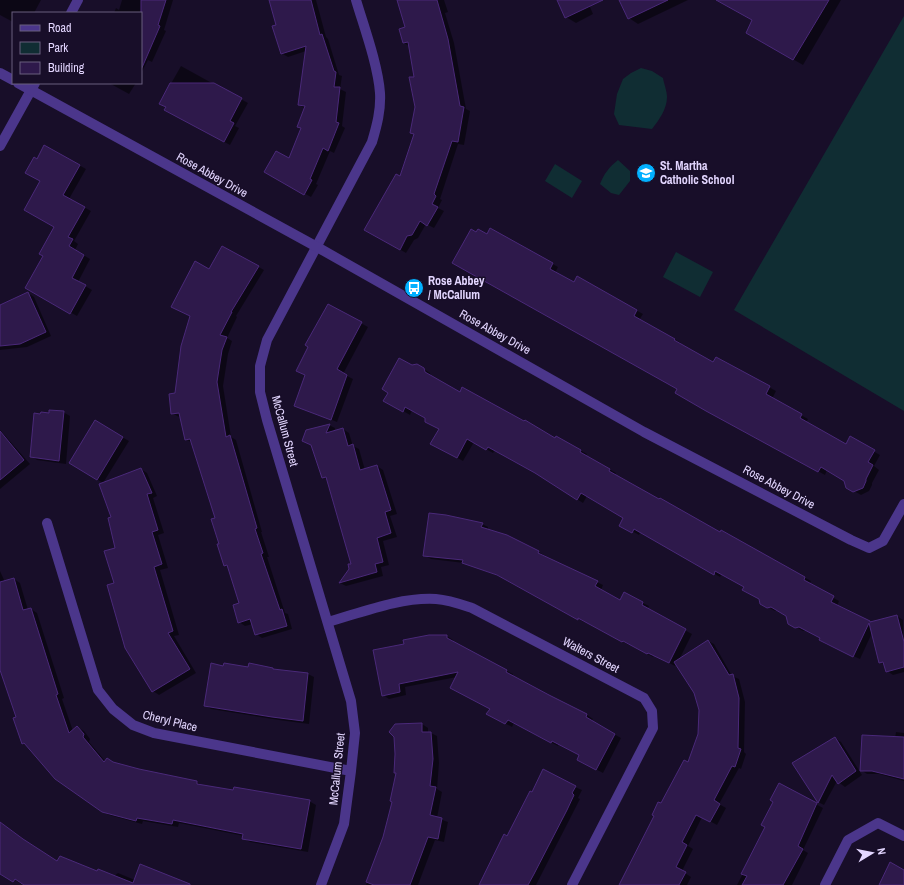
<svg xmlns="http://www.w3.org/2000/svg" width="904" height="885" font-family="'Archivo Narrow',sans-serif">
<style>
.green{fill:#102d33}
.shadow{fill:#0007}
.building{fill:#2e194b;stroke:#4a2979}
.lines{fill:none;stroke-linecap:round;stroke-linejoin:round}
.minor{stroke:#4b368b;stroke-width:10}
.tertiary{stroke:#4b368b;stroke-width:10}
.labels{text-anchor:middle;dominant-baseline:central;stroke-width:3;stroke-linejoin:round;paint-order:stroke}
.poi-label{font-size:12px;font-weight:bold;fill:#e3d6ff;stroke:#180e29;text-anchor:start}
.street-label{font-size:12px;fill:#e3d6ff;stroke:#180e29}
</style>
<rect width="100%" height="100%" fill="#180e29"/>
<path class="green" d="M 904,16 L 904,411 L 734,310 Z
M 641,68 L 652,71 L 663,78 C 664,84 667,91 667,97 C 667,109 659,120 652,129 L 619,125 L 614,114 L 617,94 L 623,79 L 631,73 Z
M 618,160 L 630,171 L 630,181 L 619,195 L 611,193 L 600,184 C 604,174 609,167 618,160 Z
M 555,164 L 582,181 L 572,198 L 545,181 Z
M 676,252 L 713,272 L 700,297 L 663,277 Z"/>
<path class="shadow" d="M 0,0 L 41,0 L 34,13 L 13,13 L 13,22 L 0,15 Z
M 122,0 L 173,0 L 164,30 L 166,31 L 152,62 L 148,60 L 141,73 L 141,13 L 114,13 L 116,8 L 119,10 Z
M 270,0 L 316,0 L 326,37 L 328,39 L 339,75 L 342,76 L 340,89 L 346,92 L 342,126 L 345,128 L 334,153 L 330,151 L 316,184 L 318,185 L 311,197 L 265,172 L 290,160 L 302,128 L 306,109 L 299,105 L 306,51 L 288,57 L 281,53 L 278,25 Z
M 398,0 L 444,0 L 448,12 L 445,13 L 454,43 L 466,109 L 470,111 L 464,145 L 458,144 L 440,199 L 442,200 L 438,208 L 444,211 L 434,228 L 426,224 L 418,238 L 414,240 L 406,253 L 366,230 L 401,177 L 415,135 L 412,133 L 416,107 L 416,77 L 409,46 L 404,43 L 406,28 Z
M 558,0 L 587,0 L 593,14 L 576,23 L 566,17 Z
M 620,0 L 688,0 L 638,24 L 629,18 Z
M 718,0 L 841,0 L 803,65 L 748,33 L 753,20 Z
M 181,66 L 248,103 L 235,126 L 239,128 L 230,145 L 166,110 L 167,107 L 160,103 Z
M 109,83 L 136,83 L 129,94 Z
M 45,146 L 86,169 L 69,199 L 91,211 L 74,241 L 78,244 L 75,250 L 90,259 L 78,282 L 92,290 L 77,316 L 26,288 L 44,256 L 56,227 L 42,181 L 37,160 Z
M 491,229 L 558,267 L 555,273 L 574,283 L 577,278 L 643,314 L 639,320 L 681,343 L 680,345 L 714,364 L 717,358 L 776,391 L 772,399 L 808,419 L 806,423 L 846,445 L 850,438 L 880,455 L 874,466 L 879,470 L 872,483 L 872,485 L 869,491 L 861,495 L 847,487 L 845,480 L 827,470 L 825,475 L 714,414 L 678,388 L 477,233 L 487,235 Z
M 223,247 L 264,270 L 236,316 L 237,317 L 227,338 L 232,341 L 228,354 L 223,386 L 231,437 L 236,440 L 262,532 L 261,532 L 269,557 L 267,557 L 285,613 L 288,614 L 292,629 L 262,638 L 256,634 L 253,624 L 245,626 L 239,622 L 241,604 L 229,568 L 225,565 L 216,519 L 192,443 L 186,439 L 181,416 L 179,417 L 172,413 L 176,394 L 210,270 Z
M 28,293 L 34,297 L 51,336 L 27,347 L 0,350 L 0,305 Z
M 328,305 L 368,327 L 343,374 L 353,379 L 337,422 L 295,405 L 306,375 L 310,347 Z
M 417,365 L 430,373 L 431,377 L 460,393 L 555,439 L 556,437 L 587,454 L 586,456 L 616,473 L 615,475 L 720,534 L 721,532 L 811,581 L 809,584 L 839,601 L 837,606 L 871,622 L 897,616 L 903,620 L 904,672 L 893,675 L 887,671 L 885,665 L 880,662 L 872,633 L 860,659 L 826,644 L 820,640 L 821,638 L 806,630 L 803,631 L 789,623 L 787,615 L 778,610 L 775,611 L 760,603 L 760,599 L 746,587 L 722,574 L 720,577 L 641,531 L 639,535 L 621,525 L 625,518 L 587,496 L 583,503 L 536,473 L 495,450 L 493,453 L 474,442 L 463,461 L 438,447 L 440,429 L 426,418 L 412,410 L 410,415 L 384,400 L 412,366 Z
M 63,412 L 70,416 L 66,464 L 37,460 L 31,456 L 49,414 Z
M 96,422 L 129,441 L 103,483 L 71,463 Z
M 329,425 L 335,428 L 334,432 L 343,429 L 349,433 L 353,446 L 359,449 L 365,470 L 377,466 L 383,470 L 397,514 L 390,516 L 397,537 L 383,541 L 389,565 L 381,567 L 383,576 L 346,586 L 340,583 L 352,564 L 328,480 L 323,477 L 313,445 Z
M 0,430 L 30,464 L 0,489 Z
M 141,469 L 147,473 L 157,496 L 153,498 L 164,533 L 158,535 L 168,568 L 160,570 L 179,635 L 174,636 L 196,673 L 159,695 L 153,691 L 115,583 L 116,548 L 113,517 Z
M 482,524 L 488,527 L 488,530 L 506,536 L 539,552 L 545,556 L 544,557 L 597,582 L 603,585 L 601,590 L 620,601 L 624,593 L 643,603 L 649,606 L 647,610 L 692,634 L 679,660 L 708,641 L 714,644 L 732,676 L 739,679 L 745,702 L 744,752 L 746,754 L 741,769 L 739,768 L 719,804 L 726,808 L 717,825 L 702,817 L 688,846 L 693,849 L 682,871 L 691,877 L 687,885 L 620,885 L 662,805 L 689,764 L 699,734 L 700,710 L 695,693 L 676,664 L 675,666 L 654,655 L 653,657 L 629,644 L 629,645 L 585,621 L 584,622 L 504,578 L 464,563 L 431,559 L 424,555 Z
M 0,571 L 5,582 L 14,579 L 20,583 L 28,610 L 31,609 L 37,613 L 64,698 L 62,699 L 73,731 L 77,727 L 84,731 L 90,739 L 89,742 L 106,762 L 197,782 L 203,786 L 309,801 L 316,805 L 308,852 L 250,842 L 243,838 L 244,836 L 179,823 L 178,827 L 143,821 L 142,824 L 109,815 L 102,811 L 28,746 L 23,743 L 17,718 L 0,667 Z
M 429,636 L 447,636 L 453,640 L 453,643 L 507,671 L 513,674 L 512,676 L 549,696 L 587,715 L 593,719 L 591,721 L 621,738 L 603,773 L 584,763 L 580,755 L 559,743 L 558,746 L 514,723 L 512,727 L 488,714 L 491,708 L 457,677 L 405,687 L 406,695 L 389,699 L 383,695 L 405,645 Z
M 250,664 L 274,669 L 277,670 L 308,674 L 314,677 L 309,724 L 279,720 L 211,709 L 205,705 L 224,667 L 249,668 Z
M 422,724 L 428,728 L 428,733 L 431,733 L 437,736 L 439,763 L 437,789 L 442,792 L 437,818 L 448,822 L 444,842 L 435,840 L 418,885 L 366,885 L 384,837 L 393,802 L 397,774 L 395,773 Z
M 896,732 L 904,733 L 904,781 L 879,774 L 867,774 L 861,770 L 895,738 Z
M 835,738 L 841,742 L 862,775 L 845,787 L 837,781 L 824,805 L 818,802 Z
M 779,784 L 823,808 L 803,850 L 808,853 L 792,885 L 737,885 L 767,827 Z
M 575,787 L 582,790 L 578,798 L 580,799 L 536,885 L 480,885 L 507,837 Z
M 0,822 L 30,844 L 58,862 L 114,876 L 118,873 L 135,880 L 141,866 L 190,885 L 26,885 L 22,882 L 21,884 L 0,870 Z"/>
<path class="building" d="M 141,0 L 166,0 L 158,25 L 160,26 L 141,70 Z
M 269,0 L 311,0 L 320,35 L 322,34 L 334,71 L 336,72 L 334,87 L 340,87 L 336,122 L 339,123 L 328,151 L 323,148 L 310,179 L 312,180 L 304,195 L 264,172 L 276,151 L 289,158 L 301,128 L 297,127 L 305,106 L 298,105 L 306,46 L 281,54 L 272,26 L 276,25 Z
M 397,0 L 437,0 L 448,39 L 460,106 L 464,107 L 458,142 L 452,141 L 434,194 L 436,196 L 432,204 L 438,207 L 427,226 L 420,221 L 412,235 L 407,236 L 400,250 L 364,230 L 396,174 L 400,176 L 414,134 L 410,133 L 415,107 L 409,77 L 414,77 L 408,42 L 403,43 L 399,29 L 405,27 Z
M 557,0 L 603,0 L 565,18 Z
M 619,0 L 668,0 L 628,19 Z
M 716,0 L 829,0 L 793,60 L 746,33 L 752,20 Z
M 170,83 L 214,83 L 242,98 L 230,121 L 234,123 L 224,142 L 164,110 L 166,107 L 159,104 Z
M 44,145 L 80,165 L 63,195 L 85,207 L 68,237 L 73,239 L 69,246 L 84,255 L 72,278 L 86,285 L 70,314 L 25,288 L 43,256 L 39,254 L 54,227 L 24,210 L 40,181 L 25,173 L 34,157 L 37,159 Z
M 490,228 L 553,263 L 550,269 L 574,282 L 577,276 L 637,310 L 634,316 L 675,339 L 674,340 L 713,362 L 716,357 L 770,386 L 766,394 L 802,414 L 800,418 L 846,444 L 850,436 L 875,450 L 868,462 L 873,465 L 866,479 L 866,481 L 863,488 L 853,492 L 846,488 L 844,481 L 821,467 L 818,472 L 706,411 L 675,393 L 677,389 L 452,263 L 471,229 L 476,232 L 478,229 L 487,234 Z
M 222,246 L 259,266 L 231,312 L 232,312 L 220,335 L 227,337 L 222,350 L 217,382 L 226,437 L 230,435 L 257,528 L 255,529 L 263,553 L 261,554 L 280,610 L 282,609 L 287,626 L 255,635 L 250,619 L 238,623 L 233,605 L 239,603 L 227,565 L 224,566 L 217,544 L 219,544 L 211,519 L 215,518 L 190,439 L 185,440 L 179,413 L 171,414 L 169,394 L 175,393 L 181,346 L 190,316 L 171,307 L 195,261 L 209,269 Z
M 28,292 L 46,332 L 20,344 L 0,346 L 0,305 Z
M 328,304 L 362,322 L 337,369 L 347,375 L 331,420 L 294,406 L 305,375 L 296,371 L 308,347 L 305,345 Z
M 399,358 L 412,365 L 417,364 L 424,368 L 425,372 L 460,392 L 462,387 L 524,421 L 525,420 L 555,438 L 556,436 L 581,450 L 580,452 L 610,469 L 609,471 L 659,499 L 660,498 L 720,532 L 721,530 L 805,577 L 804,580 L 834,596 L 831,602 L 870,621 L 870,622 L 897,615 L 904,642 L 904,667 L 886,672 L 883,662 L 879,663 L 869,623 L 853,657 L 819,640 L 820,638 L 799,627 L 795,628 L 788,624 L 786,616 L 771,607 L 767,608 L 760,604 L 759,599 L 742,590 L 744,587 L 715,571 L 714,575 L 634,529 L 632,533 L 619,526 L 623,518 L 581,493 L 577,500 L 535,473 L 488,447 L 486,450 L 467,439 L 457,458 L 430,444 L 439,429 L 425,422 L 425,418 L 405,407 L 403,412 L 383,401 L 388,393 L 382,389 Z
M 49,410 L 64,411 L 59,461 L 30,457 L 34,413 L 40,414 L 41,412 L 49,413 Z
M 95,420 L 123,437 L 97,480 L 69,463 Z
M 330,424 L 326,433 L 343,428 L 348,446 L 353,444 L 360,470 L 377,465 L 391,510 L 385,512 L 391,533 L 377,538 L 383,562 L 375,564 L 377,572 L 339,583 L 349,569 L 348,564 L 351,564 L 326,477 L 322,478 L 311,445 L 302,441 L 306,430 Z
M 0,431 L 24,460 L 0,480 Z
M 141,468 L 152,493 L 147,494 L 158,530 L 152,532 L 162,564 L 154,567 L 173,631 L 168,633 L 190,669 L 152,692 L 125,648 L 107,585 L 114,583 L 104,551 L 115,548 L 108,518 L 111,517 L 99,484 Z
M 429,513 L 446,515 L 483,523 L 481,527 L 507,535 L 539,551 L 538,553 L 598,581 L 595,586 L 620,600 L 624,592 L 643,602 L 642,605 L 686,629 L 669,663 L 648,653 L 647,654 L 623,641 L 622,642 L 578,618 L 578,620 L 497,575 L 462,563 L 463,560 L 423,556 Z
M 14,578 L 23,610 L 31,608 L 58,694 L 56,695 L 69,733 L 77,726 L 84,734 L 83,737 L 104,762 L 107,758 L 113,762 L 139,769 L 197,781 L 197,784 L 233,790 L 234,787 L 310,800 L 301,849 L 242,839 L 243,834 L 173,820 L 172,824 L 137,818 L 136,821 L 102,812 L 55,779 L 24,743 L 22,744 L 13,718 L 16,717 L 0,670 L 0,582 Z
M 429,635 L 447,635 L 447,638 L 507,670 L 506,672 L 549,695 L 587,714 L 586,717 L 615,734 L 596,770 L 577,760 L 579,755 L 552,741 L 551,743 L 508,720 L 505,724 L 486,714 L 490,709 L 450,688 L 458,672 L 399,684 L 400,692 L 382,696 L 373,650 L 404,644 L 403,640 Z
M 708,640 L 729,675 L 733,674 L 739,698 L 738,748 L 741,749 L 735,767 L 732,766 L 714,800 L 720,804 L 710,822 L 696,815 L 682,842 L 687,845 L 676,867 L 686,872 L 679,885 L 619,885 L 654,816 L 652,815 L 658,802 L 661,803 L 684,760 L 688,762 L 698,734 L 699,710 L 694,693 L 674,662 Z
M 211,663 L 223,666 L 224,663 L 248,667 L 249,663 L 273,668 L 273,669 L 308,673 L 303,721 L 272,717 L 204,706 Z
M 422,723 L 422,732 L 431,732 L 433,759 L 430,786 L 436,787 L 430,815 L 442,818 L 438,839 L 428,837 L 410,885 L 374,885 L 366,882 L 383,837 L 392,802 L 390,801 L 396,773 L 394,773 L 395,754 L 394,737 L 389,732 L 395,724 Z
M 862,735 L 904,737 L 904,779 L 872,771 L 860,771 Z
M 835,737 L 856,771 L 838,784 L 832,775 L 818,803 L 792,763 Z
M 543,769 L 576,786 L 572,793 L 574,795 L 567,810 L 534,874 L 528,885 L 479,885 L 504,834 L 507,836 L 530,791 L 532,792 Z
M 779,783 L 817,803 L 798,846 L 803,849 L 783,885 L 742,885 L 747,876 L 741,874 L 765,827 L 761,825 L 773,802 L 770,800 Z
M 0,822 L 23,839 L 57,861 L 60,856 L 97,871 L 98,869 L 133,883 L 140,864 L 190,884 L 190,885 L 24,885 L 15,879 L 13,882 L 0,874 Z
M 890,862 L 904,870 L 904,885 L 879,885 Z"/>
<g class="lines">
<path class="minor" d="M 71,13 L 78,0
M 0,146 L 35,83
M 47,523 L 98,690 L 113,709 L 133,725 L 154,733 L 351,771
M 328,622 C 363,612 400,597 436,599 C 449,600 460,604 472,608 L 644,698 L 652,711 L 653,728 L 572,885
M 321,885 L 344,824 L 351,771 L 355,733 L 351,701 L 267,420 L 260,392 L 260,366 L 267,340 L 372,142 C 377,125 381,110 380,93 C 378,65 364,27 356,0
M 825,885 L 848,840 L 878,823 L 904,836"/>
<path class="tertiary" d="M 0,73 L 13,80
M 18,83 L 317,247 L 644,432 L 851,540 L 869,548 L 883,541 L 904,504"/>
</g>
<defs>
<g id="school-disc" transform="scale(1)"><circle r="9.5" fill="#02b0ff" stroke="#180e29"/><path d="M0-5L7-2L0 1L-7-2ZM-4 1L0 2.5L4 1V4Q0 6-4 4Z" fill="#fff"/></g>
<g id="bus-disc" transform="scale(1)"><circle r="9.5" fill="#02b0ff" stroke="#180e29"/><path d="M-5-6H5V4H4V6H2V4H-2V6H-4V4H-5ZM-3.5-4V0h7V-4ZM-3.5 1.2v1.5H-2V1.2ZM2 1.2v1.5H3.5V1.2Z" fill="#fff"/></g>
</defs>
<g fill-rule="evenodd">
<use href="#school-disc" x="646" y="173"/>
<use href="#bus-disc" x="414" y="288"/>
</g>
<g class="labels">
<g class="poi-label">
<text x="660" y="166">St. Martha<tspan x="660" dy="14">Catholic School</tspan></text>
<text x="428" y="281">Rose Abbey<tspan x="428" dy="14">/ McCallum</tspan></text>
</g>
<g class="street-label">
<text transform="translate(212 175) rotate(29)">Rose Abbey Drive</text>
<text transform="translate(495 332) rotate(29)">Rose Abbey Drive</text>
<text transform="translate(285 431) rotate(75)">McCallum Street</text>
<text transform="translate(779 487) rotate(28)">Rose Abbey Drive</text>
<text transform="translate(591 655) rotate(28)">Walters Street</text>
<text transform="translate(170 721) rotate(14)">Cheryl Place</text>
<text transform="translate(337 769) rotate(-84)">McCallum Street</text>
</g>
</g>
<rect x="12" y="12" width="130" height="72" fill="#180e29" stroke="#695e7f"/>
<rect x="20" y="25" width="20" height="6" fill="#4b368b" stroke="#695e7f"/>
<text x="48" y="32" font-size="12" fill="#e3d6ff">Road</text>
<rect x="20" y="42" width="20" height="12" fill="#102d33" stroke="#695e7f"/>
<text x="48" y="52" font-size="12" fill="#e3d6ff">Park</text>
<rect x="20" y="62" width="20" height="12" fill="#2e194b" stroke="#695e7f"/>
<text x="48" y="72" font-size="12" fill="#e3d6ff">Building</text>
<g transform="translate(872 853) rotate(80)" stroke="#180e29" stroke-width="3" paint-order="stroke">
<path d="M0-3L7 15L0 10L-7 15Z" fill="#e3d6ff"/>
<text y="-6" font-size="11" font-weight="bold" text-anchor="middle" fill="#e3d6ff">N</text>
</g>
</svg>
